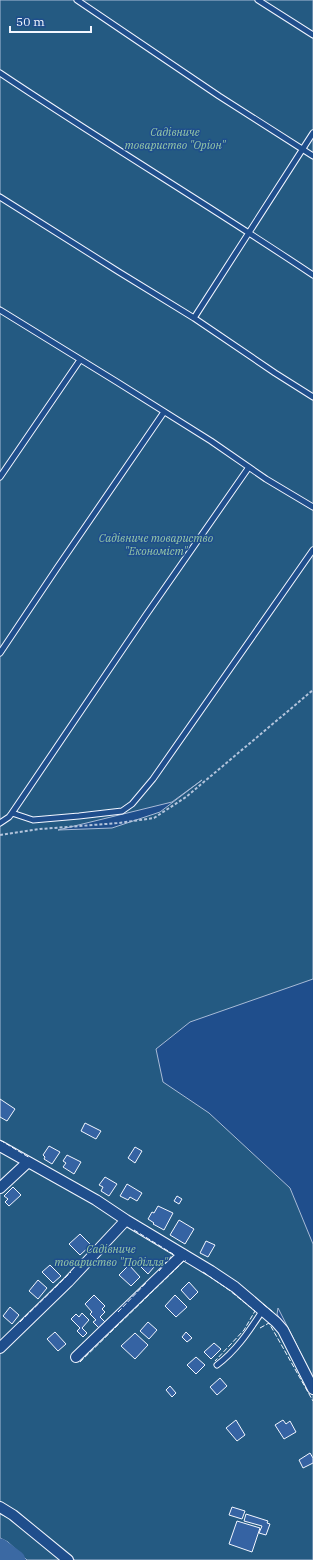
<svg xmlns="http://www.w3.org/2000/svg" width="313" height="1560" font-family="'IBM Plex Serif',serif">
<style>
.green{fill:#245a82;stroke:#a8bbd7;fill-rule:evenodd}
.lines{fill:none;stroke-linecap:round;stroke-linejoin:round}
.river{stroke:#3b69a3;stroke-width:19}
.building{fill:#3563a3;stroke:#f2f6ff}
.service-casing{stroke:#f2f6ff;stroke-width:7}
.minor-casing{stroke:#f2f6ff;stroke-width:12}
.path{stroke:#b3c4dc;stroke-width:2;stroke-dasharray:3 2;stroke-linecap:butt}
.service{stroke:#1f4e8c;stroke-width:5}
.minor{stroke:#1f4e8c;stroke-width:10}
.fence{stroke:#f2f6ff;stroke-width:1;stroke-dasharray:5 2;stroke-linecap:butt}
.labels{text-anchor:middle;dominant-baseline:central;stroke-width:3;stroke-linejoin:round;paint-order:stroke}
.park-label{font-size:11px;font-style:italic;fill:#97c8a6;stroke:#1f4e8c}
</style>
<rect width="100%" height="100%" fill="#1f4e8c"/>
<path class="green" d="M 0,0 L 313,0 L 313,979 L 190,1022 L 156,1049 L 163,1082 L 209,1113 L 290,1188 L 313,1244 L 313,1377 L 278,1308 L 277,1314 L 313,1382 L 313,1560 L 75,1560 L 0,1504 ZM 202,780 L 160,812 L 112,828 L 58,830 L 172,802 Z
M 0,1514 L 21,1523 L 62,1560 L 27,1560 L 8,1542 L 0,1538 Z
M 0,1548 L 18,1560 L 0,1560 Z"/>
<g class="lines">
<path class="river" d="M 0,1548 L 16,1560"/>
</g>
<path class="building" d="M 0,1099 L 15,1109 L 7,1121 L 0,1117 Z
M 85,1123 L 101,1131 L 96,1139 L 81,1131 Z
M 49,1146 L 60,1152 L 52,1164 L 44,1159 L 45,1157 L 43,1155 Z
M 135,1147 L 142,1151 L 135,1163 L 128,1158 Z
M 67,1155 L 81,1162 L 74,1174 L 63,1167 L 66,1163 L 63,1161 Z
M 105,1177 L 117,1184 L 109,1196 L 101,1191 L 103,1187 L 99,1185 Z
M 127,1184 L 142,1193 L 137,1201 L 130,1197 L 128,1200 L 120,1196 Z
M 13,1187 L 21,1195 L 9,1206 L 5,1202 L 8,1199 L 4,1196 Z
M 177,1196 L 182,1199 L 179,1204 L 174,1201 Z
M 158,1206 L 173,1213 L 164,1230 L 153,1224 L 154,1223 L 148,1219 L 152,1212 L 154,1213 Z
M 179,1220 L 194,1229 L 185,1244 L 170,1235 Z
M 80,1234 L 91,1245 L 80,1255 L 69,1244 Z
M 206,1241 L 215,1245 L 208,1257 L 200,1253 Z
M 144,1259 L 154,1267 L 148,1274 L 139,1265 Z
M 50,1265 L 61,1276 L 53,1283 L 42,1272 Z
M 129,1265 L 140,1277 L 131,1286 L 119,1275 Z
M 38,1280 L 47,1288 L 38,1299 L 29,1291 Z
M 189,1282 L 198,1292 L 190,1300 L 181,1290 Z
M 94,1295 L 105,1306 L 102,1309 L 105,1312 L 100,1317 L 106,1323 L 100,1329 L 93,1322 L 96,1320 L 90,1314 L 92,1312 L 85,1304 Z
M 175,1295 L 187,1307 L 176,1317 L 165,1306 Z
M 10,1307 L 19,1315 L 12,1324 L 3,1316 Z
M 82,1313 L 89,1320 L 82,1328 L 87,1333 L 83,1337 L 77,1331 L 80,1328 L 71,1319 L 76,1314 L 79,1317 Z
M 148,1322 L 157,1330 L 149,1339 L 140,1331 Z
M 55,1332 L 66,1344 L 58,1351 L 47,1339 Z
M 186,1332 L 192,1338 L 187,1342 L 182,1337 Z
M 135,1333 L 148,1345 L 135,1359 L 121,1346 Z
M 214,1343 L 221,1349 L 211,1359 L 204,1352 Z
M 196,1357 L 205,1365 L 196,1374 L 187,1365 Z
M 220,1378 L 227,1386 L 217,1395 L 210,1387 Z
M 170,1386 L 176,1393 L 172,1397 L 166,1390 Z
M 236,1420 L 245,1435 L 237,1441 L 226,1428 Z
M 283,1420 L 286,1424 L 290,1421 L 296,1432 L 284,1439 L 275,1425 Z
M 310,1453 L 313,1458 L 313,1463 L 303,1468 L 299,1460 Z
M 232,1507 L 245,1511 L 242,1519 L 229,1515 Z
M 246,1514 L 268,1521 L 267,1523 L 270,1524 L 266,1535 L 259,1533 L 262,1526 L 244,1521 Z
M 237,1521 L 260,1528 L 252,1552 L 229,1544 Z"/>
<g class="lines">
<g class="service-casing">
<path id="service" d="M 77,0 L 219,96 L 313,156
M 258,0 L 313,35
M 0,73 C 103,142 210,206 313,275
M 0,197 L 119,272 L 194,318 L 275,373 L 313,397
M 0,310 L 117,382 L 211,441 L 266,479 L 313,507
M 194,318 L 313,133
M 0,477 L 80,360
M 0,653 L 57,568 L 164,412
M 12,813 L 33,820 L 79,816 L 122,811 L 132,804 L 153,779 L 313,550
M 0,823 L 9,817 L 12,813 L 146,615 L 249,467
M 217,1365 C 237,1350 249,1331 263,1310"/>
</g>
<g class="minor-casing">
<path id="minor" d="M 0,1146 L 96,1200 L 126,1220 L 211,1271 L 235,1287 L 276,1322 L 283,1330 L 313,1389
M 0,1188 L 28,1162
M 0,1348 L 68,1282 L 126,1220
M 76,1357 L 183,1254
M 0,1507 L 13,1515 L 68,1560"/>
</g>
<path class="path" d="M 0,835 L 40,829 L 119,823 L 154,818 L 186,797 L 313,690"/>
<use href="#service" class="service"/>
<use href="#minor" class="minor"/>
<path class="fence" d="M 0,1140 L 30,1158
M 134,1230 L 173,1254 L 159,1271
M 203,1272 L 229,1290 L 255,1311 L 244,1330 L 215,1361
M 263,1304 L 273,1312
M 118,1312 L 147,1282
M 20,1322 L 71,1272
M 260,1328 L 269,1323 L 313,1401
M 80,1362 L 185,1260 L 186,1261"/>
</g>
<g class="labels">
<g class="park-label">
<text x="175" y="132">Садівниче<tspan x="175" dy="13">товариство "Оріон"</tspan></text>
<text x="156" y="538">Садівниче товариство<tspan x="156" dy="13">"Економіст"</tspan></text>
<text x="111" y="1249">Садівниче<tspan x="111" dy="13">товариство "Поділля"</tspan></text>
</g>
</g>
<path d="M10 26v6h81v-6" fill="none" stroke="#f2f6ff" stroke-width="2"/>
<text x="16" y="26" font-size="12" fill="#f2f6ff" stroke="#1f4e8c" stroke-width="3" paint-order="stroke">50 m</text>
</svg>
